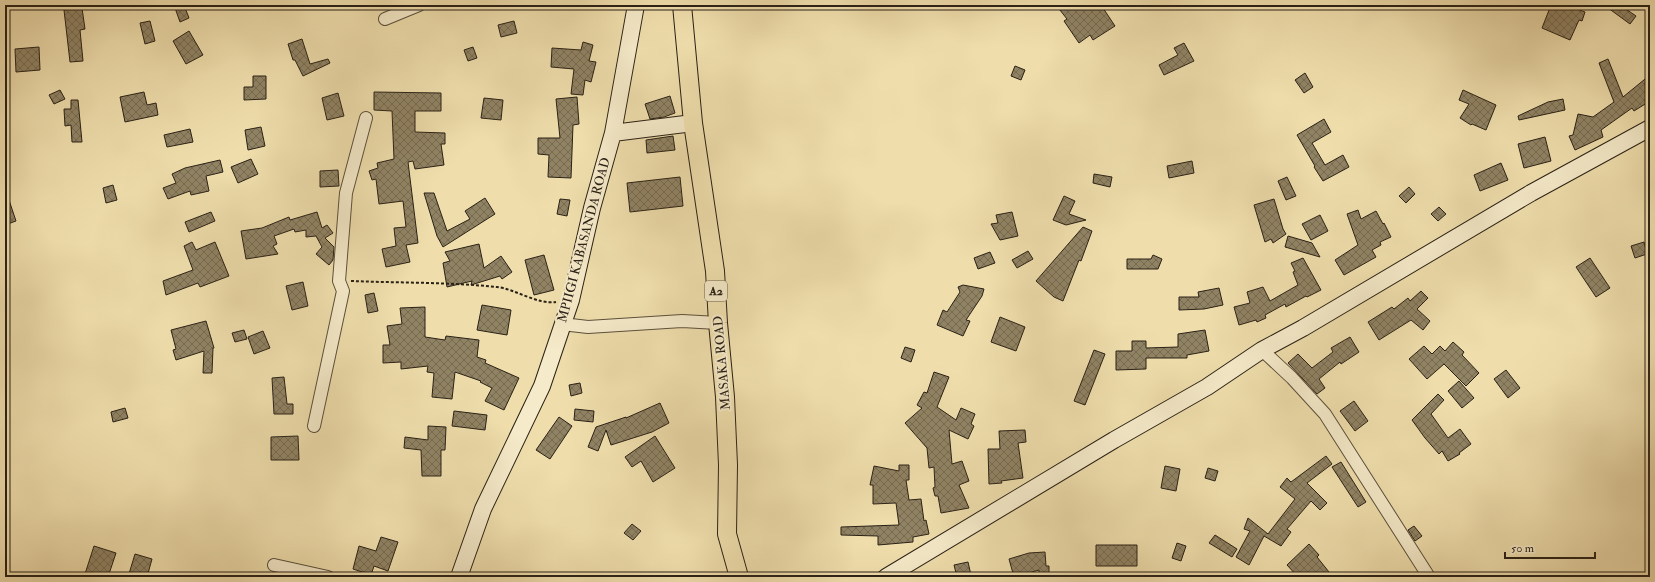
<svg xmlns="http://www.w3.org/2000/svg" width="1655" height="582" font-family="'IM FELL Double Pica',serif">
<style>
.building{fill:url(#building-cross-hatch);stroke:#2a2116}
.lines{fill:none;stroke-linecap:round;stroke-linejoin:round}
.minor-casing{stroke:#5b503c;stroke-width:14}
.secondary-casing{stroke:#2a2116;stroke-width:18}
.primary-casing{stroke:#2a2116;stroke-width:20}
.path{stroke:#2a2116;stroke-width:2;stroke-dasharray:3 2;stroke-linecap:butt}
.minor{stroke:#f5eac9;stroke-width:12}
.secondary{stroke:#f5eac9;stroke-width:16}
.primary{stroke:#efdeac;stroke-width:18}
.labels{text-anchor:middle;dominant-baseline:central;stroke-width:4;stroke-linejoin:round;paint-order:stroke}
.shield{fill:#f5eac9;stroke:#675d4c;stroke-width:1}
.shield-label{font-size:12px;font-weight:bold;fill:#2a2116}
.street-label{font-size:13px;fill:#2a2116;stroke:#f5eac9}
</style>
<defs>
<pattern id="building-cross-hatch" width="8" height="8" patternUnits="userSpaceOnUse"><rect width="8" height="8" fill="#908364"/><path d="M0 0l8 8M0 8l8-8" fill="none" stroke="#766b51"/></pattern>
</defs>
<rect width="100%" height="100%" fill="#efdeac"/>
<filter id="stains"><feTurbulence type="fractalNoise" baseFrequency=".005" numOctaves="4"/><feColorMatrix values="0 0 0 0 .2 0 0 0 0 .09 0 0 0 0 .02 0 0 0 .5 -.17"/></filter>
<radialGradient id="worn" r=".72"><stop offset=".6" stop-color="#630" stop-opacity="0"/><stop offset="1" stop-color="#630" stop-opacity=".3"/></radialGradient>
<path class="building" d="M 174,5 L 184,5 L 189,18 L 180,22 Z
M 1056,5 L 1101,5 L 1115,26 L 1093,40 L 1090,35 L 1079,43 L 1064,21 L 1067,19 Z
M 1551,5 L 1567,5 L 1585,12 L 1582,21 L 1579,20 L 1570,40 L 1542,28 Z
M 1604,5 L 1620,5 L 1636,16 L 1630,24 Z
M 82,8 L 85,29 L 80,30 L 83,61 L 70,62 L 64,10 Z
M 150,21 L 155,41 L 145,44 L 140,23 Z
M 514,21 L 517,33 L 501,37 L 498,25 Z
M 189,31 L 203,55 L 186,64 L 173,41 Z
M 302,39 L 310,64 L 328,59 L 330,63 L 303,76 L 295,60 L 293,60 L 288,44 Z
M 583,42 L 593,45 L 589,61 L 596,62 L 591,82 L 585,80 L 583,95 L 571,94 L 574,69 L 551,67 L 552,48 L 581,50 Z
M 1184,43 L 1194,61 L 1164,75 L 1159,65 L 1178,55 L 1174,48 Z
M 39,47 L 40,70 L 16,72 L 15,49 Z
M 473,47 L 477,58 L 468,61 L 464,50 Z
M 1608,59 L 1623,97 L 1650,75 L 1650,101 L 1634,111 L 1632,108 L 1601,130 L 1603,137 L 1575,150 L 1569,136 L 1573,135 L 1578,114 L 1593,117 L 1614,102 L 1599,63 Z
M 1015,66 L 1025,70 L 1021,80 L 1011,76 Z
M 1305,73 L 1313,87 L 1304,93 L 1295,80 Z
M 253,76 L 266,76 L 266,99 L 244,100 L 244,87 L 253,87 Z
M 60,90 L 65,99 L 54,104 L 49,95 Z
M 1463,90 L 1496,105 L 1486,130 L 1472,124 L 1471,125 L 1460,118 L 1469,104 L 1459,100 Z
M 144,92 L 147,105 L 156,103 L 158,115 L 125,122 L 120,97 Z
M 374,92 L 441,93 L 441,111 L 415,111 L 415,132 L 445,133 L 445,144 L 441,144 L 444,165 L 415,169 L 413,161 L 408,162 L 418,243 L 406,245 L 410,262 L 386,267 L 382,249 L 396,246 L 394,228 L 406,227 L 403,201 L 379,204 L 376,179 L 372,180 L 369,171 L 378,168 L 377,163 L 394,159 L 392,111 L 374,110 Z
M 338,93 L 344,116 L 327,120 L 322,98 Z
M 670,96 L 675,113 L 664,117 L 650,119 L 645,104 Z
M 577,97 L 579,124 L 573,125 L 571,178 L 548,177 L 549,155 L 538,154 L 538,138 L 560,138 L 556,99 Z
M 484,98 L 503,100 L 501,120 L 481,118 Z
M 1563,99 L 1565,110 L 1519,120 L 1518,116 L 1548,102 Z
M 71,100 L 78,100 L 82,142 L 72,142 L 71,125 L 65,126 L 64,109 L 71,109 Z
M 1324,119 L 1331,132 L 1312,143 L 1325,165 L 1343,155 L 1349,167 L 1323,181 L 1314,167 L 1315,166 L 1297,135 Z
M 261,127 L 265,146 L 248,150 L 245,130 Z
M 190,129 L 193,142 L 167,147 L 164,135 Z
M 673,136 L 675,150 L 647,153 L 646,140 Z
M 1545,137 L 1551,161 L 1524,168 L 1518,144 Z
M 251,159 L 258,174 L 238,183 L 231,167 Z
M 220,160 L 223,172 L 206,176 L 209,191 L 191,195 L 190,191 L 168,199 L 163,188 L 176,183 L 172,174 L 185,168 Z
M 1192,161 L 1194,173 L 1169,178 L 1167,166 Z
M 1501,163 L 1508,180 L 1480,191 L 1474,175 Z
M 338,170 L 339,186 L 320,187 L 320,171 Z
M 1094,174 L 1112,177 L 1110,187 L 1093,183 Z
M 680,177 L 683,206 L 630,212 L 627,183 Z
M 1287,177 L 1296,196 L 1286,200 L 1278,181 Z
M 113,185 L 117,200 L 106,203 L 103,188 Z
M 1409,187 L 1415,194 L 1406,203 L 1399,196 Z
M 424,193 L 434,193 L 447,231 L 470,219 L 465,211 L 485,198 L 495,214 L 443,247 L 437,236 Z
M 5,194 L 7,194 L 16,221 L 5,225 Z
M 1064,196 L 1075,201 L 1069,214 L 1086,220 L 1066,225 L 1053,220 Z
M 560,199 L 570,200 L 567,216 L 557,214 Z
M 1274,199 L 1283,229 L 1286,234 L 1273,243 L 1271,239 L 1265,242 L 1254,205 Z
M 1439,207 L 1446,214 L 1438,221 L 1431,214 Z
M 1358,210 L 1361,219 L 1376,211 L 1383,224 L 1384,223 L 1391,237 L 1380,242 L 1381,245 L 1372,250 L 1376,257 L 1344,275 L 1335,260 L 1358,245 L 1347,214 Z
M 211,212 L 215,221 L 189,232 L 185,222 Z
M 317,212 L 322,228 L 327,225 L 333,233 L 325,238 L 334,247 L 333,260 L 329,265 L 316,254 L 322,247 L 316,236 L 306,237 L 306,230 L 295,232 L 294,229 L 274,236 L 277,244 L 273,246 L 278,254 L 246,259 L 241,231 L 262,228 L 289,217 L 290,220 Z
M 1012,212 L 1018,236 L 1000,240 L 991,224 L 998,223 L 996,215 Z
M 1320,215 L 1328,231 L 1311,240 L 1302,224 Z
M 1083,227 L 1092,231 L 1081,261 L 1079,260 L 1063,301 L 1054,297 L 1036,281 Z
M 1288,236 L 1312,243 L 1320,257 L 1285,247 Z
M 192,242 L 196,250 L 215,242 L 229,276 L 200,287 L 198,283 L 166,295 L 163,281 L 193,270 L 184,246 Z
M 1644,242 L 1647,254 L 1635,258 L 1631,246 Z
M 479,244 L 484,268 L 501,256 L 512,272 L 502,279 L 500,276 L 471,285 L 472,281 L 447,287 L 443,263 L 450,261 L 445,252 Z
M 1028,251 L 1033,259 L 1017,268 L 1012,260 Z
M 990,252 L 995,263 L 978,269 L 974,258 Z
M 544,255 L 554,290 L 534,295 L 525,260 Z
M 1153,255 L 1162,259 L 1158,269 L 1127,269 L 1127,259 L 1151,259 Z
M 1303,258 L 1321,290 L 1307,297 L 1306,296 L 1286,307 L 1285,304 L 1265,315 L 1266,318 L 1257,322 L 1256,320 L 1239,325 L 1234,307 L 1250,303 L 1247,292 L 1263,287 L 1270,301 L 1298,285 L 1293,272 L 1295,271 L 1291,263 Z
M 1590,258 L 1610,288 L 1596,297 L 1576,267 Z
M 303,282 L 308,306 L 292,310 L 286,286 Z
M 963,285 L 984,289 L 982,296 L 966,320 L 970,321 L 963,336 L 937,325 L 943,310 L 947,312 L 960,292 L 958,287 Z
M 1219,288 L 1223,305 L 1204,309 L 1179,310 L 1179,297 L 1199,297 L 1198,292 Z
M 1421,291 L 1428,298 L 1417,309 L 1430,321 L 1423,330 L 1411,320 L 1379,340 L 1368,322 L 1392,307 L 1394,309 L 1408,298 L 1410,301 Z
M 374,293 L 378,311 L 368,313 L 365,295 Z
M 482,305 L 511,310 L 507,335 L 477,330 Z
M 425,307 L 425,337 L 445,340 L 446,336 L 479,340 L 477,357 L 486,360 L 485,363 L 519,378 L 504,410 L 485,401 L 492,388 L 480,382 L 481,381 L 455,372 L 452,399 L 432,397 L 434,373 L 427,372 L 428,366 L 401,369 L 401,362 L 383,363 L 383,345 L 390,345 L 387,326 L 402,324 L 400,308 Z
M 1000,317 L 1025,327 L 1016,351 L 991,342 Z
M 206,321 L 214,348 L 213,348 L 212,373 L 203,373 L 204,351 L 176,360 L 173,350 L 176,349 L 171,330 Z
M 244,330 L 247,339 L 235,342 L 232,333 Z
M 1205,330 L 1209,351 L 1187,355 L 1187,358 L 1146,358 L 1146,369 L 1116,370 L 1116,351 L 1132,351 L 1132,341 L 1146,341 L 1146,348 L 1178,347 L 1178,334 Z
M 263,331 L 270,348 L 254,354 L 248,337 Z
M 1350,337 L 1359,352 L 1341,364 L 1340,362 L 1319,379 L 1325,388 L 1317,394 L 1288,363 L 1298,354 L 1312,368 L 1333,352 L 1331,348 Z
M 1453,342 L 1464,352 L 1462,355 L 1479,373 L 1466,386 L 1444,364 L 1427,379 L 1409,359 L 1424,346 L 1432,354 L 1440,346 L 1445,351 Z
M 905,347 L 915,350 L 911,362 L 901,358 Z
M 1094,350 L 1105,354 L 1085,405 L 1074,401 Z
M 1506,370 L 1520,388 L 1508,398 L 1494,379 Z
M 934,372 L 949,377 L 937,407 L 956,420 L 961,408 L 975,414 L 971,424 L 974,426 L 968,439 L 949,430 L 952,464 L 962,461 L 969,481 L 959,485 L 969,508 L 941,513 L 938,496 L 935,496 L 933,488 L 935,487 L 934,467 L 929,468 L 927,448 L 905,423 L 922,408 L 917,405 L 924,392 L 927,393 Z
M 284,377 L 287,404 L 293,404 L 293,414 L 274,414 L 272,378 Z
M 1459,381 L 1474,398 L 1462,408 L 1448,391 Z
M 580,383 L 582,393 L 571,396 L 569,385 Z
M 1438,394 L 1444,400 L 1431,414 L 1448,438 L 1460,429 L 1471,444 L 1459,453 L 1460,454 L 1448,461 L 1442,451 L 1439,454 L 1425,438 L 1412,420 Z
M 1354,401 L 1368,421 L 1355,431 L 1340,411 Z
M 660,403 L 669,423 L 652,432 L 611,445 L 606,430 L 598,451 L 588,447 L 596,427 L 626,417 L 626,418 Z
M 125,408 L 128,418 L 113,422 L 111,412 Z
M 575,409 L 594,411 L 593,422 L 574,420 Z
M 454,411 L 487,415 L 485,430 L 452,426 Z
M 559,417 L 572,426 L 550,459 L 536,450 Z
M 428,426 L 446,427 L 445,450 L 441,450 L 441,476 L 422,476 L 421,450 L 404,448 L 405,437 L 428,440 Z
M 1025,430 L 1026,442 L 1018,443 L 1023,478 L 1001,481 L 1002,483 L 989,484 L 988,449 L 1000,449 L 999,431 Z
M 298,436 L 299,460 L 271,460 L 271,437 Z
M 655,436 L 675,468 L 653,482 L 641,461 L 632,467 L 625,457 Z
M 1326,456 L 1332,464 L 1307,483 L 1327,503 L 1320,510 L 1311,501 L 1287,529 L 1291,532 L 1281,546 L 1264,536 L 1249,565 L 1236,557 L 1250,531 L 1244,529 L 1248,518 L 1268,534 L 1295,499 L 1280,487 L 1287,478 L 1291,482 Z
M 1341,462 L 1366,502 L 1358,507 L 1332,467 Z
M 899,465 L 909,465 L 909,480 L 906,480 L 909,500 L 921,499 L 924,521 L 926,520 L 929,534 L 913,537 L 913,542 L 878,545 L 878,536 L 841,535 L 841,527 L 899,525 L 896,503 L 873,504 L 873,485 L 870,485 L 874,466 L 899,471 Z
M 1165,466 L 1180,469 L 1176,491 L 1161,488 Z
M 1208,468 L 1218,471 L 1215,481 L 1205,478 Z
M 632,524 L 641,531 L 633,540 L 624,533 Z
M 1414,526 L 1422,536 L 1415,541 L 1408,530 Z
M 1215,535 L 1237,549 L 1232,557 L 1209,543 Z
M 381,537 L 398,542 L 388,571 L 374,566 L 371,575 L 353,569 L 359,546 L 376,551 Z
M 1177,543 L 1186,546 L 1181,561 L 1172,558 Z
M 1309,544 L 1319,555 L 1317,557 L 1333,577 L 1298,577 L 1287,565 Z
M 1096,545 L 1137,545 L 1137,566 L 1096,566 Z
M 94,546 L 116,553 L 108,577 L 84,577 Z
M 1045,552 L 1046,566 L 1049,566 L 1049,577 L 1039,577 L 1039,570 L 1014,577 L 1009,559 L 1029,553 Z
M 135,554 L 152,559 L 147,577 L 128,577 Z
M 968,562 L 971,575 L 957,577 L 954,565 Z"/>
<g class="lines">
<g class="minor-casing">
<path id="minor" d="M 385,19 L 419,5
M 562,324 L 588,327 L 682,321 L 718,323
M 1262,350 L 1292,378 L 1325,414 L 1429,577
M 314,426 L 343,291 L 339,281 L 346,193 L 366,118
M 274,565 L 328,577"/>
</g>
<g class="secondary-casing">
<path id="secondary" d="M 613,133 L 693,123
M 459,577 L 483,509 L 542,386 L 571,300 L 592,208 L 613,133 L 636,5
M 886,577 L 1114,440 L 1207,387 L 1262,350 L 1303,328 L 1531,193 L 1650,128"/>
</g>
<g class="primary-casing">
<path id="primary" d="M 682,5 L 693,123 L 715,271 L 718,323 L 725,397 L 728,465 L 727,534 L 739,577"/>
</g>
<path class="path" d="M 351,281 C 399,283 449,282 497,287 C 515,289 538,305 556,302"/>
<use href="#minor" class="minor"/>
<use href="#secondary" class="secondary"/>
<use href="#primary" class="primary"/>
</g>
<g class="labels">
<rect class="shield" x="705" y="281" width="22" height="20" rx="3"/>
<g class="shield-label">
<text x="716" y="291">A2</text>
</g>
<g class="street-label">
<text transform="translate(584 240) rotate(-75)">MPIIGI KABASANDA ROAD</text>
<text transform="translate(722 363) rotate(-95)">MASAKA ROAD</text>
</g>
</g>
<rect width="1655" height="582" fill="none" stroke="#efdeac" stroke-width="20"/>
<rect x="6" y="6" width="1643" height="570" fill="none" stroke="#2a2116" stroke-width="2"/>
<rect x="10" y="10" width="1635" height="562" fill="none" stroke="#2a2116"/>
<path d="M1505 552v6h90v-6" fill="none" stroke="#2a2116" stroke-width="2"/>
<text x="1511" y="552" font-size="12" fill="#2a2116" stroke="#f5eac9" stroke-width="3" paint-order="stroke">50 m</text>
<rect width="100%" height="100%" filter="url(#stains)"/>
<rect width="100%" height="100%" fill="url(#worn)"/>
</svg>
